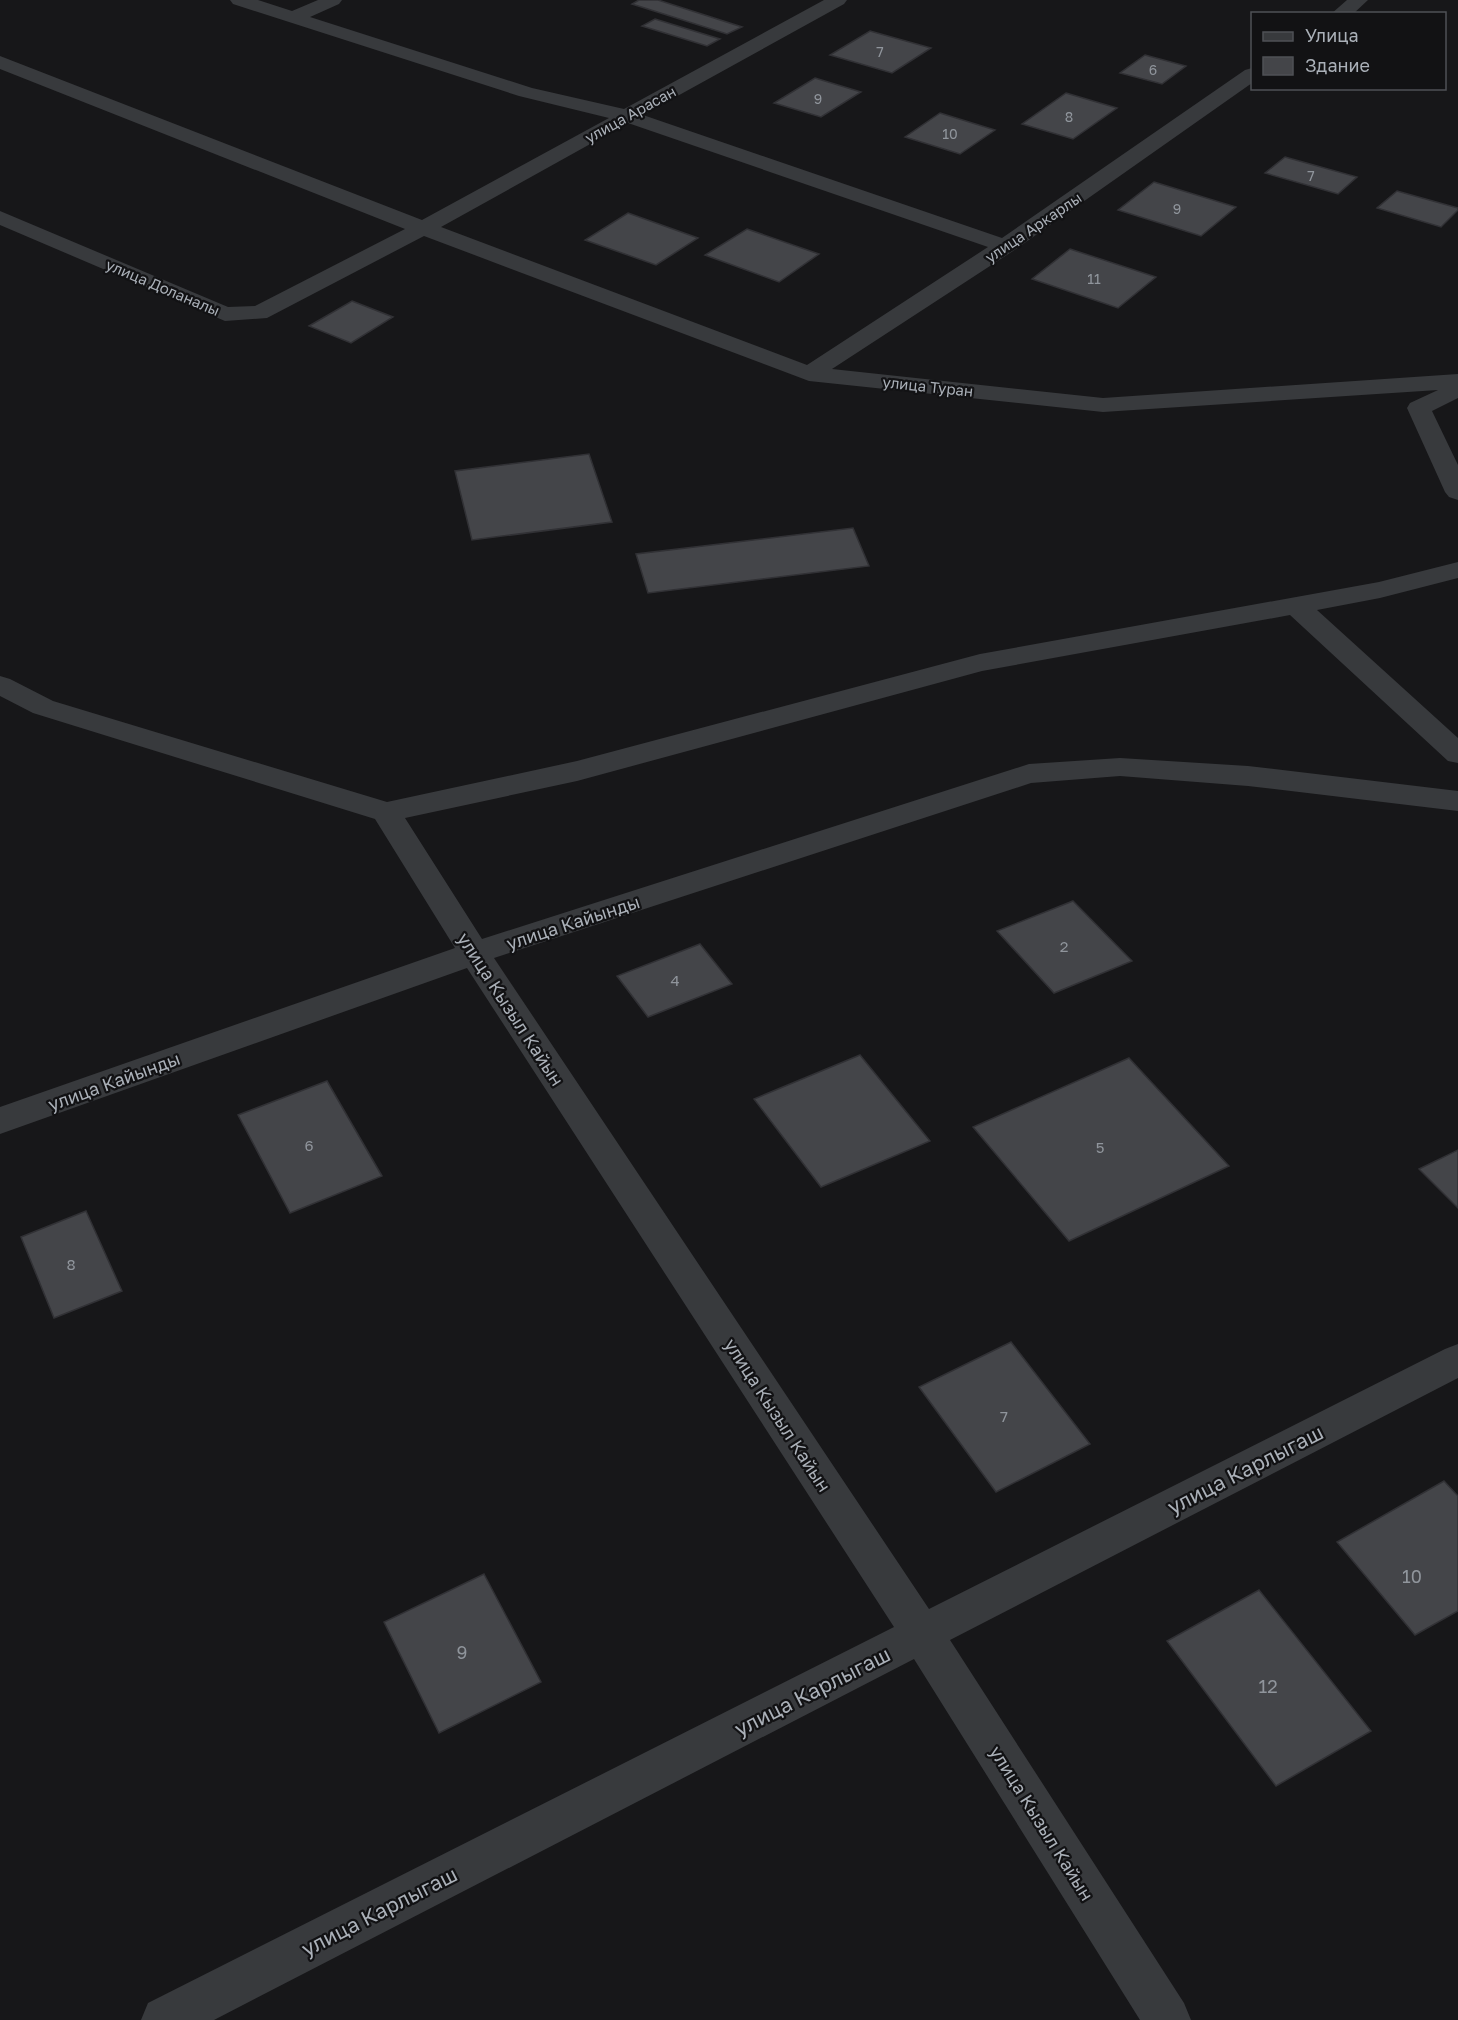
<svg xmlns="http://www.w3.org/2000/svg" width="1458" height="2020" font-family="'Golos Text',sans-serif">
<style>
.building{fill:#444549;stroke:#313135;stroke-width:1.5}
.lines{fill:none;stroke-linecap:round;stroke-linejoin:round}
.minor{fill:#383a3d;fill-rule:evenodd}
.labels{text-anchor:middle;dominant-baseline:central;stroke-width:4.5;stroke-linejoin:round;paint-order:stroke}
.far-number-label{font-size:14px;fill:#90959c}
.far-street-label{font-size:15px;fill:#aab0b8;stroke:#121214}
.number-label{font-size:15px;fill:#90959c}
.street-label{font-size:18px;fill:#aab0b8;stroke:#121214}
.near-number-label{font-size:18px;fill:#90959c}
.near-street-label{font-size:21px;fill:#aab0b8;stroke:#121214}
</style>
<rect width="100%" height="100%" fill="#171719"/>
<path class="building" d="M 639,0 L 658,0 L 742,27 L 727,34 L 632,4 Z
M 655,19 L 720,39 L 707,46 L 642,26 Z
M 870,31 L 931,48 L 892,73 L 830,55 Z
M 1145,55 L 1186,66 L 1162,84 L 1120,73 Z
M 815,78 L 861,92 L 821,117 L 774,103 Z
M 1066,93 L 1117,108 L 1073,139 L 1022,124 Z
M 940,113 L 995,130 L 960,154 L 905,137 Z
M 1285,157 L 1357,177 L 1338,194 L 1265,173 Z
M 1154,182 L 1236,207 L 1201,236 L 1118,210 Z
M 1397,191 L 1458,208 L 1458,210 L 1441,227 L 1377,208 Z
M 628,213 L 698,238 L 656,265 L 585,240 Z
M 747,229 L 819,254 L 779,282 L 705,255 Z
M 1070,249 L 1156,277 L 1118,308 L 1032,279 Z
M 352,301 L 393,317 L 351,343 L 309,326 Z
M 589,454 L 612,522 L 472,540 L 455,471 Z
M 853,528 L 869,566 L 648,593 L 636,554 Z
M 1073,901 L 1132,961 L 1054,993 L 997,931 Z
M 700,944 L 732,984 L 648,1017 L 617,976 Z
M 860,1055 L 930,1141 L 821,1187 L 754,1099 Z
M 1129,1058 L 1229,1166 L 1069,1241 L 973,1127 Z
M 327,1081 L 382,1176 L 290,1213 L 238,1115 Z
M 1458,1150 L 1458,1208 L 1419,1169 Z
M 86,1211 L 122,1291 L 54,1318 L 21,1237 Z
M 1011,1342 L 1090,1444 L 996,1492 L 919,1387 Z
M 1444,1481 L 1458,1496 L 1458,1611 L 1415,1635 L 1337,1542 Z
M 484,1574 L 541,1682 L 439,1733 L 384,1622 Z
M 1259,1590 L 1371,1731 L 1276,1786 L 1167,1641 Z"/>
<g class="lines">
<path class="minor" d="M 230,0 L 258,0 L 292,11 L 318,0 L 342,0 L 339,4 L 310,17 L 532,88 L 624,109 L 824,0 L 847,0 L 844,4 L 643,115 L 1002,238 L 1245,70 L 1252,68 L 1252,83 L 1013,251 L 832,369 L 1103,398 L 1458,374 L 1458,398 L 1432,411 L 1458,465 L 1458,500 L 1449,497 L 1445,492 L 1407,408 L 1410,403 L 1438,390 L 1103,412 L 809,381 L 424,236 L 267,318 L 225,321 L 0,225 L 0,211 L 228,307 L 255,306 L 405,229 L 0,69 L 0,56 L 422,220 L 609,118 L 519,96 L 233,4 ZM 628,123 L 988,247 L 807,365 L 441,227 Z
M 1347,0 L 1368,0 L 1353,14 L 1331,14 Z
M 1458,562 L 1458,578 L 1380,598 L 1317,610 L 1458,738 L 1458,763 L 1448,761 L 1290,615 L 982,671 L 577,781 L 405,818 L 482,939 L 1029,764 L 1120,758 L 1248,766 L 1458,791 L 1458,811 L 1248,786 L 1120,776 L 1031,783 L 494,958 L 929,1609 L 1445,1349 L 1458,1344 L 1458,1378 L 950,1640 L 1184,2003 L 1191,2020 L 1140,2020 L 914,1659 L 214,2020 L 141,2020 L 148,2003 L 894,1627 L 467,968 L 0,1134 L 0,1107 L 455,948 L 375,819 L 33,713 L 0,696 L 0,676 L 10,679 L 53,701 L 387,802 L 577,761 L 980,654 L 1379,582 Z"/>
</g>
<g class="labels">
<g class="far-number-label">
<text x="880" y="51">7</text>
<text x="1153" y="69">6</text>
<text x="818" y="98">9</text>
<text x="1069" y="116">8</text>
<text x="950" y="133">10</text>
<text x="1311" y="175">7</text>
<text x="1177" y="208">9</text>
<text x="1094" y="278">11</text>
</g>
<g class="far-street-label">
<text transform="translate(630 114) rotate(-29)">улица Арасан</text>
<text transform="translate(1033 227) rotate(-34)">улица Аркарлы</text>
<text transform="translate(163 287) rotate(23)">улица Доланалы</text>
<text transform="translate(928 386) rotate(6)">улица Туран</text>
</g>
<g class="number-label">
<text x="1064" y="946">2</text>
<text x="675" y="980">4</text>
<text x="309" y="1145">6</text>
<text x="1100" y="1147">5</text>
<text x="71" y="1264">8</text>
<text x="1004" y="1416">7</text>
</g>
<g class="street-label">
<text transform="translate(573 922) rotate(-18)">улица Кайынды</text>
<text transform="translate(511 1009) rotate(57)">улица Кызыл Кайын</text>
<text transform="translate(114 1081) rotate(-20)">улица Кайынды</text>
<text transform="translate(778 1415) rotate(57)">улица Кызыл Кайын</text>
<text transform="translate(1042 1823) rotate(58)">улица Кызыл Кайын</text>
</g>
<g class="near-number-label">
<text x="1412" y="1576">10</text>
<text x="462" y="1652">9</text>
<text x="1268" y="1686">12</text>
</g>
<g class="near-street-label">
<text transform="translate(1245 1469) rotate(-27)">улица Карлыгаш</text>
<text transform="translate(812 1691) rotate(-27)">улица Карлыгаш</text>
<text transform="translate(379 1911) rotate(-27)">улица Карлыгаш</text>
</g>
</g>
<rect x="1251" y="12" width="195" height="78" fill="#121214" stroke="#4f5156" stroke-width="1.5"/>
<rect x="1263" y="32" width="30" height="9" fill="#383a3d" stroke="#4f5156" stroke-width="1.5"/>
<text x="1305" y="42" font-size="18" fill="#aab0b8">Улица</text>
<rect x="1263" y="57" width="30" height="18" fill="#444549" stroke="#4f5156" stroke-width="1.5"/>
<text x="1305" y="72" font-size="18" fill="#aab0b8">Здание</text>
</svg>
